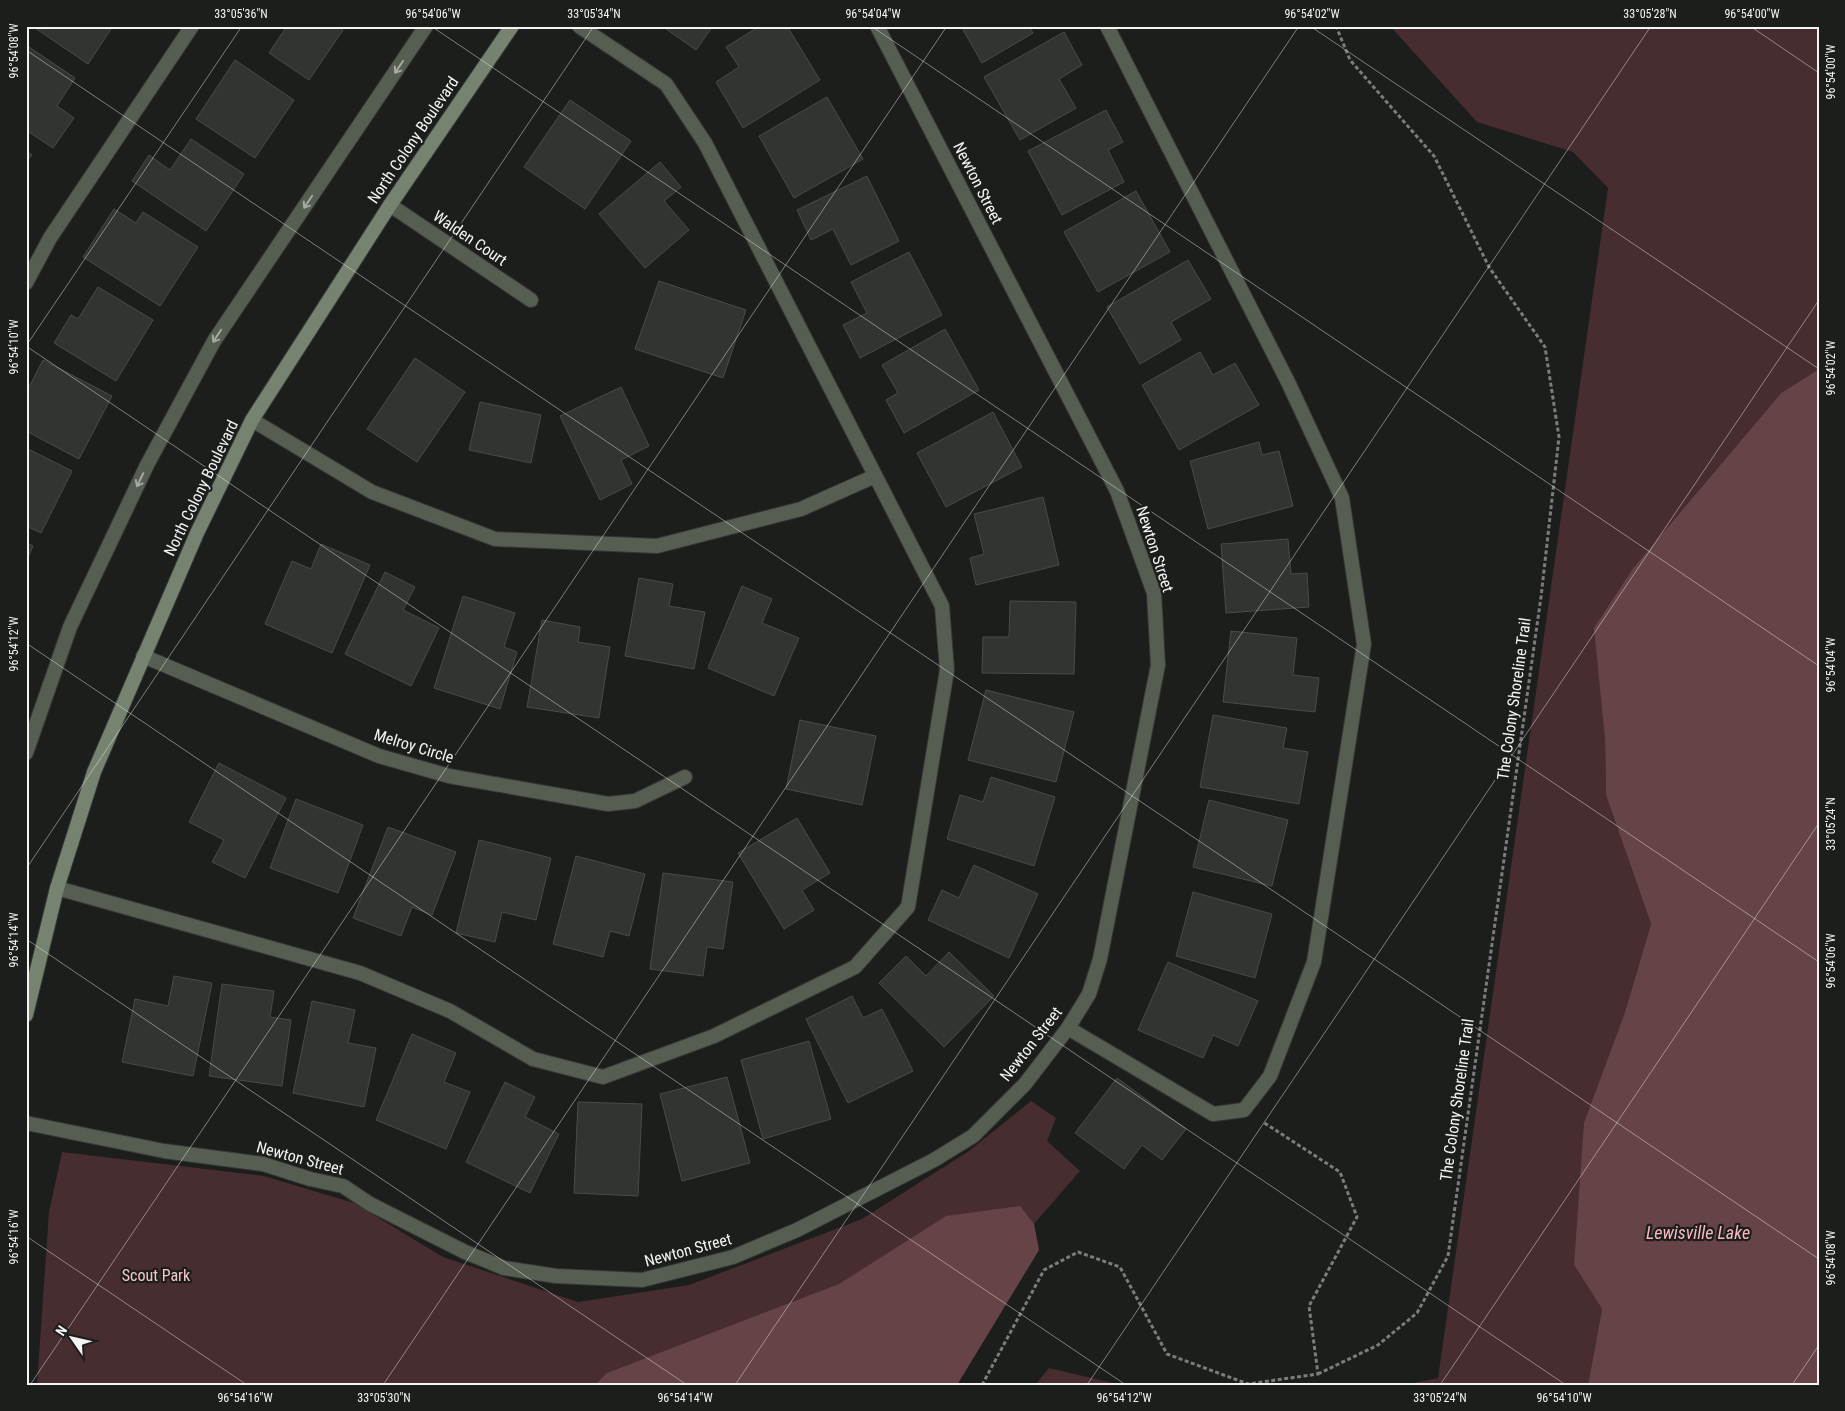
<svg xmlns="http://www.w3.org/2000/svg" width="1845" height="1411" font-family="'Roboto Condensed',sans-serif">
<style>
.green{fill:#472c30}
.water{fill:#654347}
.building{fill:#323431;stroke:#494b49}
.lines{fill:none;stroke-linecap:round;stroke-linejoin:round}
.service-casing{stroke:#363836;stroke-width:16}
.minor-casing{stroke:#363836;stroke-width:16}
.secondary-casing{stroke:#363836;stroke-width:16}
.path{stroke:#7c7d7b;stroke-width:3;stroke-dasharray:4 2.5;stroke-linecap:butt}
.service{stroke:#565e52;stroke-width:14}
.minor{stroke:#565e52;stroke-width:14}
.secondary{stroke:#768370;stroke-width:14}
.oneway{stroke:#a5aaa2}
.ticks{fill:none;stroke:#f4f5f3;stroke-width:1;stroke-opacity:0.45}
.labels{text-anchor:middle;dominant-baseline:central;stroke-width:4.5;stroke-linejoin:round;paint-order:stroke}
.street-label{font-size:16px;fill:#f4f5f3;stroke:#1c1e1c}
.park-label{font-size:16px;fill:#fac4ca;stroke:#1c1e1c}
.water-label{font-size:18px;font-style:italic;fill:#fab8c0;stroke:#1c1e1c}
.neatline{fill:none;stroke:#f4f5f3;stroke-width:2}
.ticks-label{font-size:12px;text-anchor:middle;fill:#f4f5f3}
</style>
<rect width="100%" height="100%" fill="#1c1e1c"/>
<path class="green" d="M 1390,26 L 1819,26 L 1819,369 L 1781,393 L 1634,567 L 1605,738 L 1606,795 L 1651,924 L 1624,1015 L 1574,1265 L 1602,1309 L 1588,1385 L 1403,1385 L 1438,1378 L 1608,188 L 1573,152 L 1477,122 Z
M 1031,1101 L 1056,1118 L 1047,1141 L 1080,1171 L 1034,1224 L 1039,1250 L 957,1385 L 37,1385 L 49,1212 L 62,1152 L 264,1176 L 354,1203 L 443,1257 L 578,1302 L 689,1285 L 862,1219 L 969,1151 Z
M 1049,1368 L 1113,1383 L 1119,1385 L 1035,1385 Z"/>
<path class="water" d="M 1819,369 L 1819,1385 L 1588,1385 L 1602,1309 L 1574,1265 L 1584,1123 L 1624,1015 L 1651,924 L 1606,795 L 1605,738 L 1594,628 L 1634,567 L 1781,393 Z
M 1020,1206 L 1034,1224 L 1039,1250 L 957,1385 L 595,1385 L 607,1373 L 839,1284 L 946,1216 Z"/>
<path class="building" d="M 32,26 L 113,26 L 88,64 Z
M 287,26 L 338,26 L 343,30 L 309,80 L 269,53 Z
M 662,26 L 713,26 L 696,50 Z
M 760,26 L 787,26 L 820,80 L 743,128 L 716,82 L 739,67 L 726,47 Z
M 961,26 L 1029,26 L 1033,33 L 982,63 Z
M 1064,32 L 1082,65 L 1059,79 L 1076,108 L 1020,140 L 984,77 Z
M 26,45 L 75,78 L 57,106 L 74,118 L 53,148 L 26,130 Z
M 235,60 L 294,100 L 255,158 L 196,119 Z
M 827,97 L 863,159 L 794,198 L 759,136 Z
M 570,100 L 631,141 L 585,209 L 524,167 Z
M 1106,110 L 1123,142 L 1108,150 L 1124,182 L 1062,215 L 1028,151 Z
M 191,139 L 244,174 L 206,231 L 132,181 L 149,155 L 170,170 Z
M 26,151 L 32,155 L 26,162 Z
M 660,162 L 681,187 L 664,201 L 689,230 L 645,268 L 599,214 Z
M 867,176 L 899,241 L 851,265 L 833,229 L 811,240 L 797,210 Z
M 1136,191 L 1170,252 L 1098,292 L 1064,232 Z
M 114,209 L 136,223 L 143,212 L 198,247 L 160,306 L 83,257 Z
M 909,252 L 942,315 L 860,358 L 843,325 L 867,313 L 851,282 Z
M 1188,260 L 1211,299 L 1171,322 L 1181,340 L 1140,364 L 1107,307 Z
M 659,281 L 746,310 L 723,378 L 635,349 Z
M 98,287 L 153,320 L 116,381 L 54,343 L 71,315 L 78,319 Z
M 945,329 L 979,390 L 904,433 L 886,400 L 898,393 L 882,365 Z
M 1200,352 L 1213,375 L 1235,363 L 1259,405 L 1179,450 L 1142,385 Z
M 415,358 L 465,392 L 417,462 L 367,429 Z
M 43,360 L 112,396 L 79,459 L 26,431 L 26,388 L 28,389 Z
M 621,387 L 649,446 L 621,460 L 632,484 L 600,500 L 560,416 Z
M 480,402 L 541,415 L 531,463 L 469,450 Z
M 993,412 L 1022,467 L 946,507 L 917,453 Z
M 1259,442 L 1262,455 L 1279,451 L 1293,506 L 1208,529 L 1190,461 Z
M 26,448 L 72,471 L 41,533 L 26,526 Z
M 1043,497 L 1059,565 L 976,585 L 970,558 L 984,554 L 974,514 Z
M 1288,539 L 1291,574 L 1307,573 L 1309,607 L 1226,613 L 1221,544 Z
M 26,543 L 33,546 L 26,562 Z
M 321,544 L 370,565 L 332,653 L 265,624 L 292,561 L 311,569 Z
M 385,572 L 415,587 L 403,610 L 439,628 L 411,686 L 345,654 Z
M 639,578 L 673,584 L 669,606 L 705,612 L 694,669 L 625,656 Z
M 742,586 L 772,599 L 762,623 L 799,638 L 774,696 L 708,668 Z
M 463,596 L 515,613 L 504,647 L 517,652 L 500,709 L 434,688 Z
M 1010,601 L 1076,602 L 1074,674 L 982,673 L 983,637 L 1009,637 Z
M 542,620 L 580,627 L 578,642 L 610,647 L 599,718 L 527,707 Z
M 1231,631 L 1297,638 L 1293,675 L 1319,678 L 1315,712 L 1223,702 Z
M 986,690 L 1074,712 L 1056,782 L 968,760 Z
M 1213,715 L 1287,728 L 1283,748 L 1308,752 L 1299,804 L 1200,787 Z
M 800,720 L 876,736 L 862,805 L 786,789 Z
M 219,763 L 286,798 L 245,878 L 212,862 L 224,840 L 189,822 Z
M 991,777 L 1055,797 L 1034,866 L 947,839 L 960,795 L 983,802 Z
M 296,799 L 363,825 L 338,893 L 270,868 Z
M 1209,800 L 1288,820 L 1272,886 L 1193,867 Z
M 797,818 L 830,873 L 802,890 L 814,910 L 784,929 L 738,853 Z
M 388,827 L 456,852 L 432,915 L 412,907 L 401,936 L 353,918 Z
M 479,840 L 551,858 L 536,920 L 502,912 L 495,942 L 456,933 Z
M 576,856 L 645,874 L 629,936 L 610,931 L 603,957 L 553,944 Z
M 974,865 L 1038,894 L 1009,958 L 928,920 L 942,890 L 959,898 Z
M 663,873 L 733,882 L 723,949 L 707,947 L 703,976 L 650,969 Z
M 1193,892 L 1272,914 L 1255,978 L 1176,956 Z
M 949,952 L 994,996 L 944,1047 L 879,983 L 906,956 L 926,976 Z
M 1168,962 L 1258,1001 L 1238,1046 L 1213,1035 L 1203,1058 L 1138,1030 Z
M 174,976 L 212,983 L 193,1076 L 122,1062 L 135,999 L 168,1006 Z
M 222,984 L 274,991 L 270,1017 L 291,1020 L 282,1086 L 209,1076 Z
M 852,996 L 863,1018 L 882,1009 L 913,1071 L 848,1103 L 806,1019 Z
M 312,1001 L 355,1010 L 348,1043 L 376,1048 L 364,1107 L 293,1093 Z
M 412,1034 L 456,1053 L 444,1082 L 470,1092 L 446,1149 L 376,1120 Z
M 809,1041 L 831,1119 L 763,1139 L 741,1060 Z
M 727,1077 L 750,1163 L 682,1181 L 660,1094 Z
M 1117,1078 L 1186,1129 L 1162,1160 L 1142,1145 L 1124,1169 L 1075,1133 Z
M 505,1082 L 535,1097 L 525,1117 L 559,1134 L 530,1193 L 466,1162 Z
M 578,1102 L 642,1104 L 638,1196 L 574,1193 Z"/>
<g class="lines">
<g class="service-casing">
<path id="service" d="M 26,283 L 50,238 L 192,26
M 252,420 L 372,492 L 495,539 L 657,546 L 801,509 L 875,476
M 57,888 L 360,973 L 450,1011 L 533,1059 L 603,1077 L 714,1036 L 855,967 L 908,907 L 947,670 L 942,606 L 705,143 L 666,84 L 579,26
M 1068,1028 L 1213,1114 L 1244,1110 L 1270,1076 L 1314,962 L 1364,644 L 1342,498 L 1288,382 L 1107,26"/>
</g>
<g class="minor-casing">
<path id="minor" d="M 390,205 L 531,300
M 143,656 L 379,756 L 449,776 L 608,804 L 635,801 L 685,777
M 26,753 L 70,627 L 147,465 L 214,341 L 426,26
M 26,1123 L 164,1151 L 263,1164 L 310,1179 L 343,1186 L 370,1204 L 465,1252 L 504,1268 L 556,1276 L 642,1280 L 733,1257 L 797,1230 L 934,1160 L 973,1136 L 1025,1084 L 1068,1028 L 1089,994 L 1100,959 L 1158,665 L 1154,593 L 1117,491 L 877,26"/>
</g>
<g class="secondary-casing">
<path id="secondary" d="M 26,1015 L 57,888 L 94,772 L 197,533 L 252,420 L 390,205 L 512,26"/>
</g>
<path class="path" d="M 1318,1374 L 1378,1345 L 1417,1313 L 1448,1256 L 1541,597 L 1559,437 L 1545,347 L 1489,267 L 1434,156 L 1350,60 L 1336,26
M 982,1385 L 1044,1270 L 1078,1252 L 1120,1267 L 1167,1354 L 1248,1384 L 1318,1374 L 1309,1306 L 1357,1217 L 1340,1172 L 1263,1122"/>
<use href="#service" class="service"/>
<use href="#minor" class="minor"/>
<use href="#secondary" class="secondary"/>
</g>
<defs><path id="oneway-shaft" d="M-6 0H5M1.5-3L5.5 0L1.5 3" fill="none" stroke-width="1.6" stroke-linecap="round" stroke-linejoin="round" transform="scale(1.25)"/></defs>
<g class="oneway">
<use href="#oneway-shaft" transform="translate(399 67) rotate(124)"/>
<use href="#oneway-shaft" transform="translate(308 202) rotate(124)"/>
<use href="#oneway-shaft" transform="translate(217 336) rotate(123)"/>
<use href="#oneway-shaft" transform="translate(140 480) rotate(116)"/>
</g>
<path class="ticks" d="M 431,26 L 1819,962M 871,26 L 1819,666M 1310,26 L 1819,369M 1750,26 L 1819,73M 26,50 L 1819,1259M 26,346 L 1566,1385M 26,346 L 242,26M 26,643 L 1126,1385M 26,869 L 594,26M 26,939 L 687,1385M 26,1236 L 247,1385M 30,1385 L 947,26M 383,1385 L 1299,26M 735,1385 L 1651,26M 1087,1385 L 1819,300M 1440,1385 L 1819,823M 1792,1385 L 1819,1345"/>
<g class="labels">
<g class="street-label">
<text transform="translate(413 140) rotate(-56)">North Colony Boulevard</text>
<text transform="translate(978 183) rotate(63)">Newton Street</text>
<text transform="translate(470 238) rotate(34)">Walden Court</text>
<text transform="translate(201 488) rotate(-64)">North Colony Boulevard</text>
<text transform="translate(1155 549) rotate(72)">Newton Street</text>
<text transform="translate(1514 699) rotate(-82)">The Colony Shoreline Trail</text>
<text transform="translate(414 746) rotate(17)">Melroy Circle</text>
<text transform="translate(1031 1044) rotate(-52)">Newton Street</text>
<text transform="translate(1457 1100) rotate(-82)">The Colony Shoreline Trail</text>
<text transform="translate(300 1158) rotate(15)">Newton Street</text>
<text transform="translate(688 1250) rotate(-15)">Newton Street</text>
</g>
<g class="park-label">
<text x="156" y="1275">Scout Park</text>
</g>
<g class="water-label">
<text x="1698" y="1232">Lewisville Lake</text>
</g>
</g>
<rect width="1845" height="1411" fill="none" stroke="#1c1e1c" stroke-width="55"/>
<g transform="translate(72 1338) rotate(304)" stroke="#1c1e1c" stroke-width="4" paint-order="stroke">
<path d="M0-4L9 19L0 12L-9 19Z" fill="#f4f5f3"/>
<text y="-8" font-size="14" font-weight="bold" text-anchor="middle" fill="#f4f5f3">N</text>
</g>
<rect x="28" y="28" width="1790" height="1356" class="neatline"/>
<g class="ticks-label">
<text x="241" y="18">33°05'36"N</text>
<text x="433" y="18">96°54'06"W</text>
<text x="594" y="18">33°05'34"N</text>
<text x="873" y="18">96°54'04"W</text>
<text x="1312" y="18">96°54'02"W</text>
<text x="1650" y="18">33°05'28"N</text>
<text x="1752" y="18">96°54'00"W</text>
<text transform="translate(14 51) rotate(-90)" y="4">96°54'08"W</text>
<text transform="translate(1831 72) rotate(-90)" y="4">96°54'00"W</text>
<text transform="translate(14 347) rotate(-90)" y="4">96°54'10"W</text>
<text transform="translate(1831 368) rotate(-90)" y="4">96°54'02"W</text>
<text transform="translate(14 644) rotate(-90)" y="4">96°54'12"W</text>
<text transform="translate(1831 665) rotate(-90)" y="4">96°54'04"W</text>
<text transform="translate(1831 824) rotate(-90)" y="4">33°05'24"N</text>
<text transform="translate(14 940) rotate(-90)" y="4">96°54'14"W</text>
<text transform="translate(1831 961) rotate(-90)" y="4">96°54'06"W</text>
<text transform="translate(14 1237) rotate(-90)" y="4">96°54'16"W</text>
<text transform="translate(1831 1258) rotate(-90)" y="4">96°54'08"W</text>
<text x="245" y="1402">96°54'16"W</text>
<text x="384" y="1402">33°05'30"N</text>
<text x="685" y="1402">96°54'14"W</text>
<text x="1124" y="1402">96°54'12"W</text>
<text x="1440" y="1402">33°05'24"N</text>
<text x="1564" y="1402">96°54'10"W</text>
</g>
</svg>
